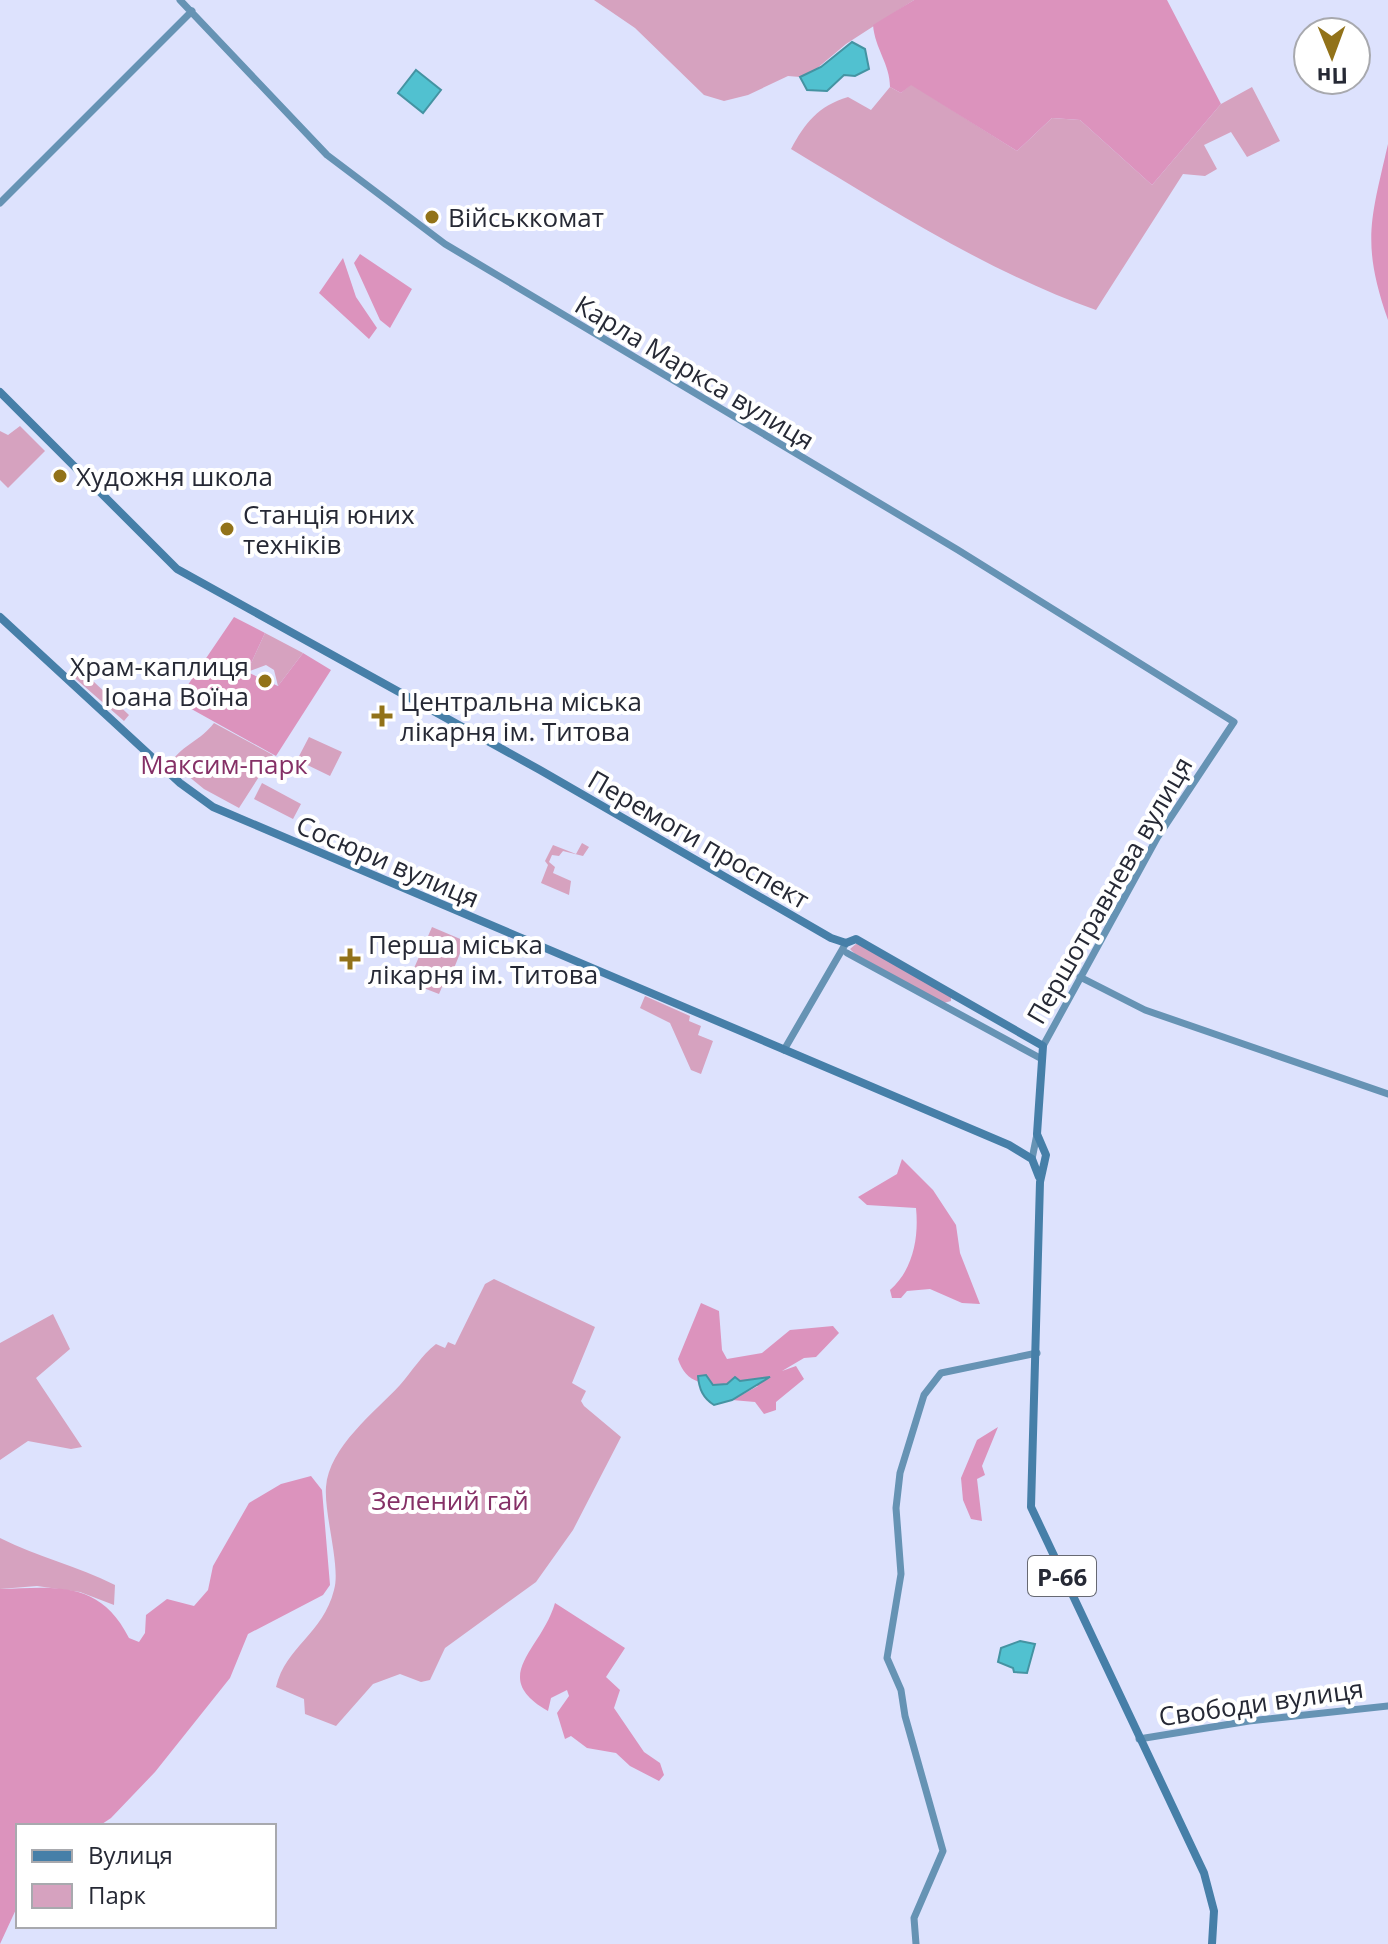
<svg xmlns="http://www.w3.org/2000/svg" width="1388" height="1944" font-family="'Open Sans',sans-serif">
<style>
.green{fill:#d6a2bf}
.forest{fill:#dc93bd}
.water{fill:#51c1d0;stroke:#4493a2;stroke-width:2}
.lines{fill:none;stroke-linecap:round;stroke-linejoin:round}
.secondary{stroke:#6693b4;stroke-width:7}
.primary{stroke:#467fa8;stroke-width:8}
.poi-dot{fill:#927219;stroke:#fff;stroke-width:3}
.labels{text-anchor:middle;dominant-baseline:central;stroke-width:8;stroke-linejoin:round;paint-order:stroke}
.shield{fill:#fff;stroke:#676972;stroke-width:2}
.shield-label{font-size:24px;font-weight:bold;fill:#262935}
.poi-label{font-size:26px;fill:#262935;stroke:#fff;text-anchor:start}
.street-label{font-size:26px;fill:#262935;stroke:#fff}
.park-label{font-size:26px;fill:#853066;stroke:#fff}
</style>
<rect width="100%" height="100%" fill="#dde2fd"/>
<path class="green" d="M 594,0 L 914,0 L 846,44 L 815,70 L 800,77 L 788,76 L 748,95 L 724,101 L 704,95 L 635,28 Z
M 911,84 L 1017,151 L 1052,118 L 1080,120 L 1152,185 L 1221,104 L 1252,87 L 1280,141 L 1247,157 L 1231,132 L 1204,145 L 1217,169 L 1205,176 L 1183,174 L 1096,310 C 988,272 889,208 791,149 C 805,123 818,106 848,97 L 871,110 L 890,87 L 901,93 Z
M 20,426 L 45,451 L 8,488 L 0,480 L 0,431 L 8,435 Z
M 265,633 L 303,653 L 278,686 L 274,670 L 266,665 L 247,672 Z
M 75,664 L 129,715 L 124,721 L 69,673 Z
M 214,723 L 273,755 L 239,808 L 204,789 L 171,762 C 184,744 200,741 214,723 Z
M 309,737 L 342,752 L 330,776 L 297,760 Z
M 262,783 L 301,804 L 293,819 L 254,799 Z
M 582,843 L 589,847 L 583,856 L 563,851 L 559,856 L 552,855 L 549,862 L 555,867 L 553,873 L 571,881 L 569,895 L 541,883 L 548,865 L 545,861 L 553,845 L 576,854 Z
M 432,927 L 465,941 L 446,988 L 442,987 L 439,994 L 408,982 Z
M 857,943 L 951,997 L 951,1001 L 944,1003 L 855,954 L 850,949 Z
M 645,996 L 690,1016 L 689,1021 L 701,1026 L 698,1035 L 713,1041 L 701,1074 L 691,1070 L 670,1023 L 640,1008 Z
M 494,1279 L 595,1327 L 572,1383 L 586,1391 L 581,1401 L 584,1406 L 621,1437 L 573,1530 L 536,1582 L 445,1648 L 430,1680 L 421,1682 L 400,1674 L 373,1684 L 336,1726 L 305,1714 L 304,1699 L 276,1687 C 286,1646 323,1634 334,1590 C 341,1567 324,1515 326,1487 C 329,1447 375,1412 400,1385 C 413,1370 421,1356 436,1344 L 445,1348 L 448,1342 L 455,1345 L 485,1284 Z
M 53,1314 L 70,1349 L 36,1378 L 82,1447 L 71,1449 L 28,1441 L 0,1460 L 0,1343 Z
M 0,1538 C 38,1557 77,1566 115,1585 L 114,1605 L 80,1592 L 37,1586 L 0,1589 Z"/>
<path class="forest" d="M 914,0 L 1167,0 L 1221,104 L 1152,185 L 1080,120 L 1052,118 L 1017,151 L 911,85 L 901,93 L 890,87 C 890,64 875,49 873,25 Z
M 1388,144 L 1388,320 C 1361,243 1371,219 1388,144 Z
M 360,254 L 412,289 L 390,328 L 380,320 L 354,263 Z
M 343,258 L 356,297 L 377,328 L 369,339 L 319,293 Z
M 234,617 L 265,633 L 247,672 L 278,686 L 303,653 L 331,670 L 276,756 L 177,701 Z
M 902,1159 L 933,1190 L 956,1225 L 960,1253 L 980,1304 L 962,1303 L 930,1289 L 907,1291 L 901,1298 L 892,1298 L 890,1290 C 913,1270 919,1238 916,1208 L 867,1205 L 858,1197 L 897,1174 Z
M 701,1303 L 719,1311 L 722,1350 L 727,1359 L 762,1353 L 790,1330 L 833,1326 L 839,1333 L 816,1357 L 804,1358 L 782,1371 L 796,1366 L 804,1379 L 776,1402 L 776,1410 L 764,1414 L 755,1402 L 732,1400 L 758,1386 L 713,1385 L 698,1376 L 699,1382 C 688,1378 682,1371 678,1359 Z
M 998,1427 L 982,1466 L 985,1475 L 977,1479 L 982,1521 L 971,1519 L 963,1500 L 961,1478 L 977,1440 Z
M 311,1476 L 322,1490 L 330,1585 L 323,1595 L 248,1634 L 230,1678 L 155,1772 L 111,1818 L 99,1826 L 18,1826 L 18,1905 L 0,1944 L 0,1589 C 56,1587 100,1580 129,1638 L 139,1642 L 145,1633 L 146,1615 L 167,1599 L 194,1606 L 208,1590 L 213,1566 L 249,1503 L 281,1484 Z
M 555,1603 L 625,1648 L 606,1677 L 620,1690 L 614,1708 L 644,1752 L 660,1763 L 664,1775 L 659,1781 L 630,1766 L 616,1753 L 587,1748 L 571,1736 L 565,1739 L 557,1713 L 569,1696 L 567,1690 L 551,1698 L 548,1711 C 488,1676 541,1651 555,1603 Z"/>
<path class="water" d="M 852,42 L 865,49 L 869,69 L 855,76 L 844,75 L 827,91 L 807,90 L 800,77 L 821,67 Z
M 416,70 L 441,90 L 423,113 L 398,93 Z
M 706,1375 L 713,1385 L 727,1384 L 735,1377 L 740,1381 L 770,1377 L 732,1400 L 714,1405 C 703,1398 699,1389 698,1376 Z
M 1020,1641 L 1035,1644 L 1027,1673 L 1014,1672 L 1013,1668 L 998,1662 L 1001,1648 Z"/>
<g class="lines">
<path class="secondary" d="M 180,0 L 327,155 L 445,244 L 958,550 L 1234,722 L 1157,838 L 1043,1046
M 0,203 L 192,11
M 847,953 L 1040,1058
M 1080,977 L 1145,1010 L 1388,1094
M 784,1050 L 846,943
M 1032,1159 L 1037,1134
M 1139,1739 L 1249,1721 L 1388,1706
M 916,1944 L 914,1918 L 943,1851 L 905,1716 L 901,1690 L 887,1658 L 901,1574 L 896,1508 L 900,1473 L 924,1395 L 941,1373 L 1037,1353"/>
<path class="primary" d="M 0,392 L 177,569 L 540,770 L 831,938 L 846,943 L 856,939 L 1043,1046 L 1037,1134 L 1046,1155 L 1040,1182 L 1031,1507 L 1204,1873 L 1214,1911 L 1212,1944
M 0,617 L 180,783 L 213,807 L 1009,1145 L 1032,1159 L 1039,1177"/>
</g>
<g class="poi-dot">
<circle cx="432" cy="217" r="8"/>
<circle cx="60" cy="476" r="8"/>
<circle cx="227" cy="529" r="8"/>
<circle cx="265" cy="681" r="8"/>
<path d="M378 704h8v8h8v8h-8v8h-8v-8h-8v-8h8z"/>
<path d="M346 947h8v8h8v8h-8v8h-8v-8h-8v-8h8z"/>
</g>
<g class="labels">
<rect class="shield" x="1028" y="1556" width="68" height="40" rx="6"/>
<g class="shield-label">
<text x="1062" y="1576">Р-66</text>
</g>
<g class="poi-label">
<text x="448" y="217">Військкомат</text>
<text x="76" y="476">Художня школа</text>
<text x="243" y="514">Станція юних<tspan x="243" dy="30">техніків</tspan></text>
<text x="249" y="666" text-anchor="end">Храм-каплиця<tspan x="249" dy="30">Іоана Воїна</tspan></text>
<text x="400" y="701">Центральна міська<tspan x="400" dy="30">лікарня ім. Титова</tspan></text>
<text x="368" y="944">Перша міська<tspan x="368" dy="30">лікарня ім. Титова</tspan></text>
</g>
<g class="street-label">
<text transform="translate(695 372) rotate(31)">Карла Маркса вулиця</text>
<text transform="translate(699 839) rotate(30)">Перемоги проспект</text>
<text transform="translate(388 861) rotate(23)">Сосюри вулиця</text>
<text transform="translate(1109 890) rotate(-60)">Першотравнева вулиця</text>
<text transform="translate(1261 1702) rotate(-8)">Свободи вулиця</text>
</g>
<g class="park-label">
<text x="224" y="764">Максим-парк</text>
<text x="450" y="1500">Зелений гай</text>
</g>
</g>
<rect x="16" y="1824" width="260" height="104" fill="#ffffff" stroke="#a8a9ae" stroke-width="2"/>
<rect x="32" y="1850" width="40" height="12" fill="#467fa8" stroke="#a8a9ae" stroke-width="2"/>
<text x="88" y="1864" font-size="24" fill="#262935">Вулиця</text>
<rect x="32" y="1884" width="40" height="24" fill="#d6a2bf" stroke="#a8a9ae" stroke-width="2"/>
<text x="88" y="1904" font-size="24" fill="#262935">Парк</text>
<g transform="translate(1332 56) rotate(179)"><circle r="38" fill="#ffffff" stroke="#a8a9ae" stroke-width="2"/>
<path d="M0-6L14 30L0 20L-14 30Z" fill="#927219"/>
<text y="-12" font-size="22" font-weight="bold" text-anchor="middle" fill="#262935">Пн</text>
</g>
</svg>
